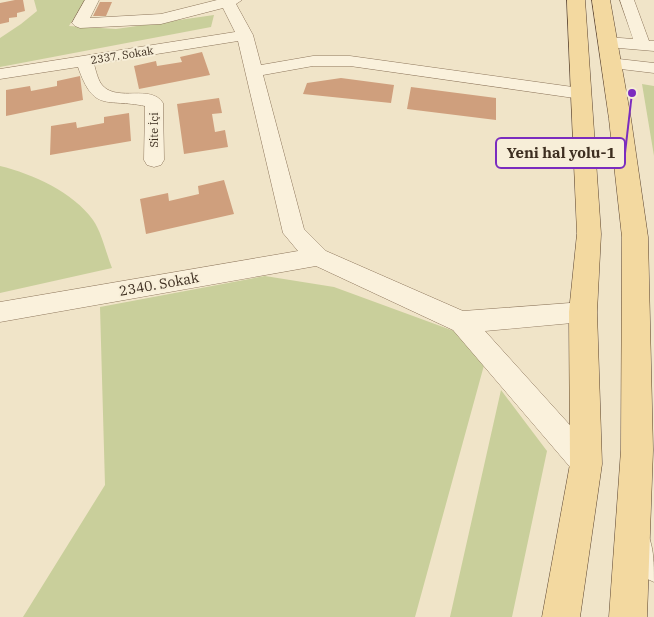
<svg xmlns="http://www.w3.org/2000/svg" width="654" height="617" font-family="'IBM Plex Serif',serif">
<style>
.green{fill:#c9cf9b}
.building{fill:#cf9f7d}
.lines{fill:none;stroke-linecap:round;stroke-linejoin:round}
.minor-casing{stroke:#8d765c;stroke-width:1}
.major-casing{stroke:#5b4430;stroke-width:1}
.minor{fill:#faf1dc;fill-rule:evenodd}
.major{fill:#f3d9a0;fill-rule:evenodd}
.labels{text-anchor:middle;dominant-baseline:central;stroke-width:4;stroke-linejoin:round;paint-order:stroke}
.far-street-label{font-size:11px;fill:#3d2e20;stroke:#f7eed8}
.street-label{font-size:14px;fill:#3d2e20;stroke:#f7eed8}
.leader{fill:none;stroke:#7b2cbf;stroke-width:2}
.callout-dot{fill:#7b2cbf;stroke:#f7eed8;stroke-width:2}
.callout{fill:#f7eed8;stroke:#7b2cbf;stroke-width:2}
.callout-label{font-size:15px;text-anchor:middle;font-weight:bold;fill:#3d2e20}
</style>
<rect width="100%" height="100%" fill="#f0e4c8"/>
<path class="green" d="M 34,0 L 85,0 L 69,26 L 116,29 L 214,15 L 211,27 L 0,67 L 0,38 L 21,24 L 37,11 Z
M 642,84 L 654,86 L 654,156 Z
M 0,166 C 33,174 73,192 93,220 C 102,233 106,253 112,268 L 0,293 Z
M 265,276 L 334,287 L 454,331 L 486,358 L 415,617 L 23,617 L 105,485 L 100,307 Z
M 501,390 L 547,451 L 512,617 L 450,617 Z"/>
<path class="building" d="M 15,0 L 23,0 L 25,11 L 17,13 L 17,17 L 9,18 L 9,22 L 0,24 L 0,3 Z
M 100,2 L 112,2 L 106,16 L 93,16 Z
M 202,52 L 210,75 L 139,89 L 134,66 L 156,61 L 157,66 L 182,62 L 180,57 Z
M 80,76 L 83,100 L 6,116 L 6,90 L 30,86 L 31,91 L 57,86 L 57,81 Z
M 341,78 L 394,85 L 391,103 L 303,94 L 307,83 Z
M 411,87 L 496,98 L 496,120 L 407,109 Z
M 219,98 L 222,113 L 212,114 L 215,132 L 225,130 L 228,147 L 184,154 L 177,104 Z
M 129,113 L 131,141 L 50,155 L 51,126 L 76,122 L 77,128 L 104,123 L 104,117 Z
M 224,180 L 234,214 L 146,234 L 140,199 L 168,193 L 169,201 L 199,194 L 198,186 Z"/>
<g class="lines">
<g class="minor-casing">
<path id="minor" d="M 85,0 L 99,0 L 90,18 L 161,14 L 217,0 L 242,0 L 236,4 L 253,35 L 261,65 L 313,56 L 350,56 L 587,89 L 590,93 L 587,97 L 581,99 L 350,66 L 313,66 L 263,75 L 304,229 L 326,251 L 463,311 L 583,302 L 591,305 L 595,312 L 591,319 L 583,322 L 485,331 L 596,454 L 600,464 L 596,474 L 586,478 L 576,474 L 453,330 L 316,266 L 0,322 L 0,302 L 298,251 L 283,233 L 238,41 L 94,64 C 96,71 98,81 103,86 C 118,102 151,84 163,103 L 164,160 L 161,165 L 154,167 L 147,165 L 144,160 L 145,106 C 106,98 94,113 78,67 L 0,79 L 0,69 L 235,32 L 223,8 L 161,24 L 80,28 L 75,26 L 72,23 Z
M 620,0 L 634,0 L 649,41 L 654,41 L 654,51 L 607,47 L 601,45 L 599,42 L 601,39 L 607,37 L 633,39 Z
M 610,58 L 654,63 L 654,73 L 604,67 L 602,63 L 604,59 Z
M 633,519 C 654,530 654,556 654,582 L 643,577 L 622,545 L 618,534 L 622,523 Z"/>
</g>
<g class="major-casing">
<path id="major" d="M 567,0 L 585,0 L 601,234 L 597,312 L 602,464 L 580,617 L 542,617 L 570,464 L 569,312 L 577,234 Z
M 592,0 L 610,0 L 631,119 L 648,237 L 653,450 L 647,617 L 609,617 L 621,450 L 622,237 L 609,119 Z"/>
</g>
<use href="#minor" class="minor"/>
<use href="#major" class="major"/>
</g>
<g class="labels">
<g class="far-street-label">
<text transform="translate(122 55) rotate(-9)">2337. Sokak</text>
<text transform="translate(154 130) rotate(-90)">Site İçi</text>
</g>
<g class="street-label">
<text transform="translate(159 284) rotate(-10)">2340. Sokak</text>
</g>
</g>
<path class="leader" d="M632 93L625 153"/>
<circle class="callout-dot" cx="632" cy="93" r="5"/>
<rect class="callout" x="496" y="138" width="129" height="30" rx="5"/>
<g class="callout-label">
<text x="561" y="158">Yeni hal yolu-1</text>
</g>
</svg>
